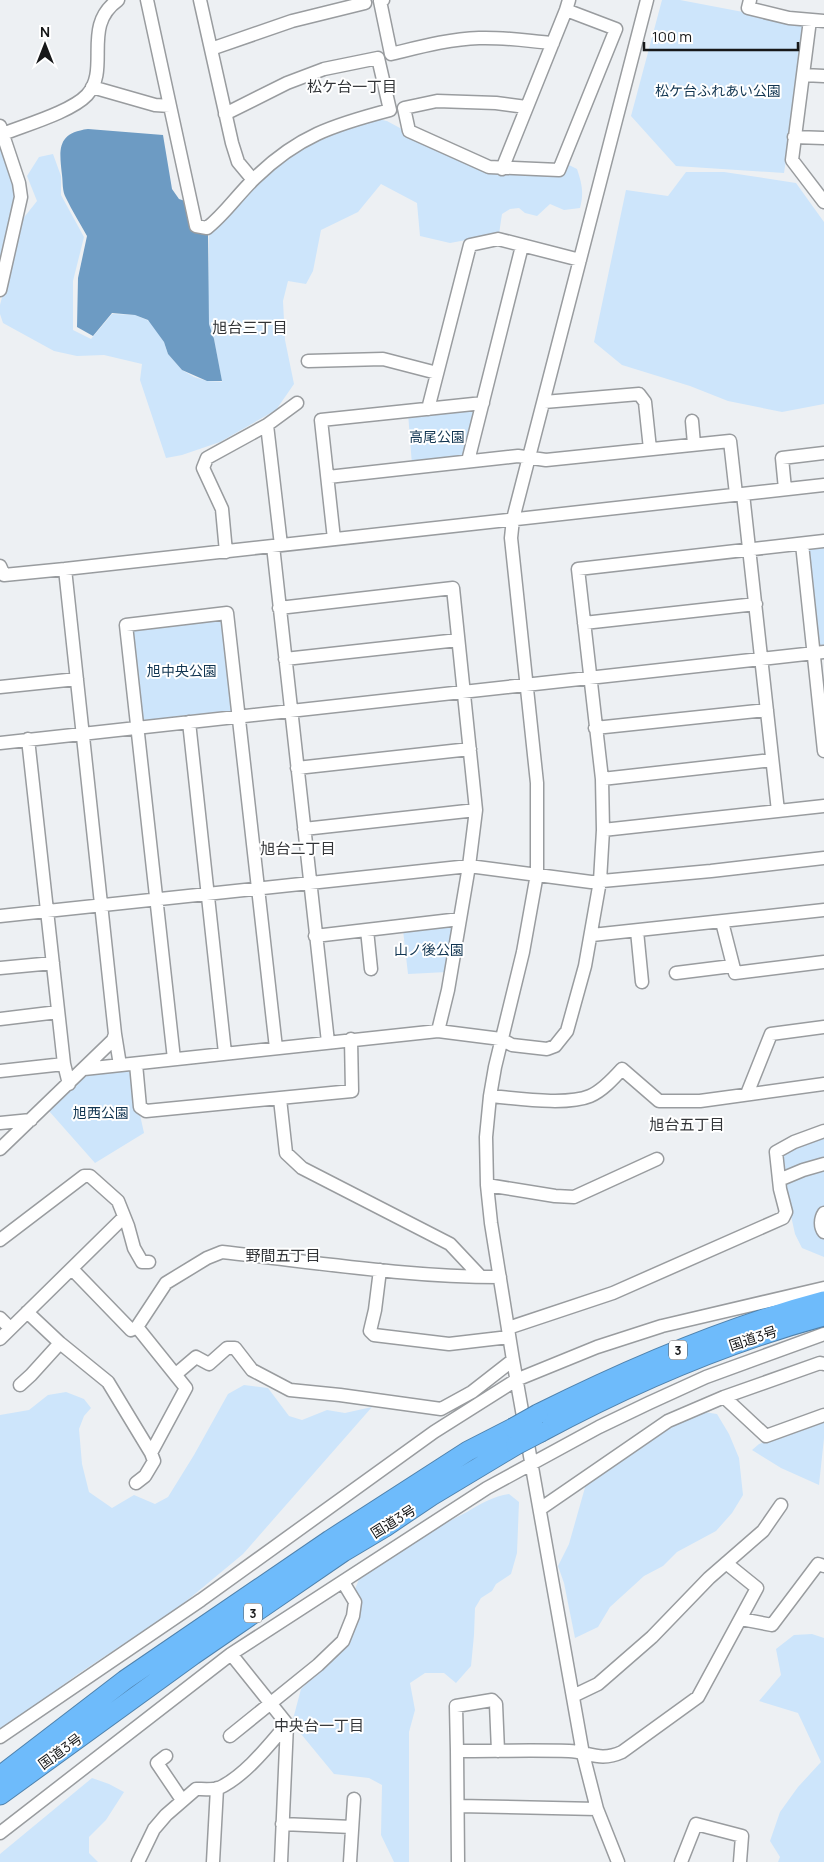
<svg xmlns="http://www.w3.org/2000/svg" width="824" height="1862" font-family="Manrope,'Noto Sans JP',sans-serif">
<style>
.green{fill:#cde5fb}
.water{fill:#6d9bc3}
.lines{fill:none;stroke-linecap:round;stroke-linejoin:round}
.minor-casing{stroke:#999c9f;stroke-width:15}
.highway-casing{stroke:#5082ac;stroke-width:21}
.minor{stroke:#fff;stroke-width:12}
.highway{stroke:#6ebbfb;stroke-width:19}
.highway-bridge-casing{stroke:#5082ac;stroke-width:21;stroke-linecap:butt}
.highway-bridge{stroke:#6ebbfb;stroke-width:19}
.labels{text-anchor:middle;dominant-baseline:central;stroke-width:4;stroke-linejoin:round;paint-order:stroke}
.shield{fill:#fff;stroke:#5d5d5e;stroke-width:1}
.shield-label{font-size:12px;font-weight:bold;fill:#171819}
.park-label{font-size:14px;fill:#113551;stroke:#fff}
.street-label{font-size:14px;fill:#171819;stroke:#fff}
.neighbourhood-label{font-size:15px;fill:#323437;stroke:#fff}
</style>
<rect width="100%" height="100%" fill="#edf0f3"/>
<path class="green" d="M 662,0 L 680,0 L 806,24 L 784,173 L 676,166 L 631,116 Z
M 373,118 L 387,121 L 444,152 L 489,174 L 563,171 L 569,165 L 577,169 C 582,184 584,193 580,208 L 564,210 L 550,204 L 537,216 L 525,213 L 519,208 L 510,209 L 502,214 L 499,234 L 450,243 L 420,236 L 417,203 L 381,184 L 358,212 L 321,230 L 313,271 L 306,284 L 288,281 L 283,301 L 285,340 L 294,384 L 276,410 L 220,442 L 182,455 L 166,458 L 140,380 L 142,364 L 104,355 L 77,356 L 54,351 L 3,323 L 0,314 L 0,305 L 22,220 L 37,201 L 27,176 L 39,157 L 53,154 L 61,176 L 61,195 L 84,237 L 73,281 L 73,330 L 91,339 L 112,314 L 135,315 L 147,320 L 151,323 L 164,342 L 168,354 L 182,370 L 194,377 L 207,381 L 222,382 L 214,339 L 209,324 L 208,297 L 209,236 L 214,225 L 263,174 L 320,136 Z
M 0,137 L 16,188 L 15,206 L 0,272 Z
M 686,172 L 724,172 L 796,183 L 824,222 L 824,404 L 782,412 L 728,401 L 690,386 L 622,365 L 594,342 L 626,190 L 668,196 Z
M 481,404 L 466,459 L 412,465 L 408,413 Z
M 824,543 L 824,649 L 815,650 L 805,546 Z
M 224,618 L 232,711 L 189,717 L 141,720 L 132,628 Z
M 456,922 L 447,972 L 408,974 L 403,930 Z
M 135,1069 L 140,1115 L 144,1133 L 95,1163 L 49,1111 L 84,1075 Z
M 824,1137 L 824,1163 L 780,1176 L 778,1153 Z
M 824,1168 L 824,1257 L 802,1248 L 795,1234 L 784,1184 Z
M 244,1385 L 268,1388 L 289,1416 L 302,1420 L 327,1410 L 345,1413 L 372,1407 L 243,1554 L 178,1608 L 78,1674 L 0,1731 L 0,1415 L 29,1410 L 48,1395 L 66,1392 L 84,1399 L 91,1408 L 84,1416 L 79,1429 L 82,1464 L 89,1492 L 112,1508 L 134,1495 L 155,1504 L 168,1497 L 194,1455 L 228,1394 Z
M 704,1412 L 717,1414 L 729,1434 L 739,1458 L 743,1495 L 732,1513 L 716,1531 L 677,1552 L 663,1566 L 644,1576 L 610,1607 L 598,1627 L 575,1638 L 564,1583 L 558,1566 L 569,1544 L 586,1484 L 668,1429 Z
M 824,1420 L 824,1438 L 819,1485 L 781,1468 L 752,1450 L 759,1444 Z
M 509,1494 L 519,1502 L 517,1553 L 511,1574 L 496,1584 L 492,1591 L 481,1598 L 475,1608 L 474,1635 L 471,1666 L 456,1683 L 444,1673 L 425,1673 L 410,1683 L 415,1710 L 409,1732 L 409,1862 L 394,1862 L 381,1835 L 382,1785 L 369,1778 L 334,1774 L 292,1723 L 301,1689 L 326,1665 L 359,1605 L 355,1589 L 359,1579 C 394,1554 429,1531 467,1512 C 480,1504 494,1496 509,1494 Z
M 812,1634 L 824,1638 L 824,1862 L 778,1862 L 780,1857 L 770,1841 L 780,1812 L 798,1787 L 821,1762 L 798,1713 L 759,1701 L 781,1675 L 776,1649 L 794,1635 Z
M 92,1778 L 109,1784 L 124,1792 L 106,1820 L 89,1837 L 89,1853 L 98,1862 L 0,1862 L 0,1854 Z"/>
<path class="water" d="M 88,129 L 163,135 L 172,189 L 179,199 L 185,201 L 208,235 L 209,324 L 214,339 L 222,381 L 207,381 L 182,370 L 168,354 L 164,342 L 148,320 L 135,315 L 112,313 L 93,336 L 77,327 L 78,278 L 87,236 C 80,223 72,211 66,198 C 62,191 63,182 62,175 C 59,149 57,133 88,129 Z"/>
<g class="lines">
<g class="minor-casing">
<path id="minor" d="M 147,0 L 196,226 L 207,228 C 225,214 238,194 255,178 C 298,136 333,125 390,110 L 378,58 L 324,69 L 287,83 L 225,114
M 200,0 L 232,143 L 238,162 L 253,180
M 383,0 L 380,1 L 391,54 C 420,47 449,39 479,38 C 504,37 528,41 553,43
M 750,0 L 748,8 L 789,18 L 824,21
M 810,20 L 792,160 L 824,202
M 211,49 L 292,21 L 365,3 L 364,0
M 803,75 L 824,76
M 92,87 L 155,105 L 170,106
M 526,107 L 496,103 L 437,101 L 404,108 L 409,131 L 489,167 L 559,170 L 616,29 L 566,10
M 0,126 L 19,183 L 21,197 L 0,290
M 3,134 C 25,125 71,112 87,95 C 111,69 81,26 118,0
M 794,137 L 824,138
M 502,169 L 566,10 L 569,0
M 308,361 L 383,359 L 437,373
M 544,402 L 639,394 L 645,402 L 650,449
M 428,409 L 470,245 L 498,239 L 580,260
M 692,421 L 694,444
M 267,425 L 281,545
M 468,461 L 522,246
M 328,477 L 518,456 L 546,460 L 730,441 L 736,494
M 785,489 L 782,458 L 824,453
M 743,494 L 778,811
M 334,539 L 321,420 L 483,403
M 802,544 L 824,751
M 273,546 L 328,1042
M 226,552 L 222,509 L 203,468 L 207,458 L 267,425 L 297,403
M 0,566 L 4,575 L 65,569 L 824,485
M 279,608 L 453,588 L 476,810 L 469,866 L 448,990 L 438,1031
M 584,623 L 756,604
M 285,659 L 458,640
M 0,687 L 77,679
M 189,722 L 225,1053
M 595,728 L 767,710
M 28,739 L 64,1064 L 69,1084
M 0,743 L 824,652
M 297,768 L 470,749
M 602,779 L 772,760
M 304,829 L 476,810
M 603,830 L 824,806
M 0,916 L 469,866 L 591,882 L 711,871 L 824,858
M 722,922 L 735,973 L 824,962
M 367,930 L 371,969
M 637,931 L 642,982
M 592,935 L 824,910
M 315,936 L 460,919
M 0,968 L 53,963
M 676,973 L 732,966
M 0,1019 L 58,1012
M 115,1034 L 120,1065
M 174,1059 L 126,625 L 227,613 L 276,1048
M 136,1064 L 140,1107 L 146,1111 L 352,1091 L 351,1039
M 84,1069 L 438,1031 L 501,1039 L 512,1045 L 547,1049 L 555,1046 L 567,1031 L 585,966 L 600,881 L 603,830 L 602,779 L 578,569 L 824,541
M 0,1071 L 64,1064
M 747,1094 L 771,1034 L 824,1027
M 490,1096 C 515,1098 566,1106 590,1096 C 602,1091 613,1079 622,1069 L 659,1101 L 700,1101 L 824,1084
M 280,1099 L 286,1153 L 302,1168 L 450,1244 L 481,1277
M 0,1123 L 31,1120
M 0,1149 L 113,1040 L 115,1034 L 65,569
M 779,1180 L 803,1170 L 824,1164
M 487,1185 L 555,1196 L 574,1197 L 657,1159
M 824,1213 C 820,1219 820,1227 824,1232
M 0,1240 L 84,1176 L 90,1176 L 118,1201 L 128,1226 L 134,1248 L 142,1262 L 149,1262
M 72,1269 L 131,1330 L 137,1327 L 166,1283 L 207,1258 L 222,1252 C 314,1262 407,1277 500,1277
M 380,1270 L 375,1310 L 370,1331 L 374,1335 L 449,1344 L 509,1337
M 27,1312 L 60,1343 L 108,1382 L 151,1453 L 186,1388 L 137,1327
M 0,1318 L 10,1328
M 508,1328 L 613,1293 L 783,1218 L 786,1212 L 780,1189 L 776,1152 L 794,1142 L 824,1131
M 0,1339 L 124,1217
M 176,1374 L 196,1357 L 209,1364 L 227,1348 L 235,1348 L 252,1370 L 290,1390 L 340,1395 L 441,1409 L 472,1392 L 513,1360
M 20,1385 L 31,1375 L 60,1343
M 724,1397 L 766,1436 L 824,1415
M 136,1483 L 145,1476 L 154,1461 L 151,1453
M 540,1509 L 668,1421 L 724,1397 L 820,1363 L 824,1364
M 741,1619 L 772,1625 L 818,1564 L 824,1566
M 231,1654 L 287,1724 L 281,1862
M 573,1696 L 598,1684 L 652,1637 L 709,1578 L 763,1531 L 781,1505
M 230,1736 L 318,1665 L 343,1641 L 353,1616 L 355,1602 L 343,1582
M 0,1737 L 201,1600 L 434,1432 L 516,1380 L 597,1347 L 662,1326 L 824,1288
M 457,1751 L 456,1706 L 492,1700 L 496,1704 L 498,1751
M 166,1756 L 157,1763 L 182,1800
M 458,1806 L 597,1809
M 282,1824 L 352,1827
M 0,1833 L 231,1654 L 487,1488 L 599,1427 L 649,1403 L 706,1377 L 824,1334
M 138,1862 L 154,1829 L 166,1815 L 196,1789 C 202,1789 213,1790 219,1788 C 245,1776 269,1745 287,1724
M 213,1862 L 217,1788
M 350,1862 L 354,1799
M 458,1862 L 457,1751 C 495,1751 532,1750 569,1751 C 589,1752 600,1762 622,1752 L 698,1697 L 757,1588 L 726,1563
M 618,1862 L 597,1809 L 583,1754 L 513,1360 L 491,1223 L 487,1185 L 486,1137 L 490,1096 L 495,1067 L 523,952 L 537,874 L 537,783 L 511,538 L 513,519 L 647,0
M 681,1862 L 696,1824 L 742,1836 L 740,1862"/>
</g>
<g class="highway-casing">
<path id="highway" d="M 538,1414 C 630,1368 725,1327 824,1301
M 541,1432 C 632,1383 725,1343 824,1316
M 0,1776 L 125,1680 L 330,1540 L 468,1451 L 513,1428
M 0,1795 L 193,1655 L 343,1552 L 385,1527 L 431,1496 L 516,1445"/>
</g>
<use href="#minor" class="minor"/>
<use href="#highway" class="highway"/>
<g class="highway-bridge-casing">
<path id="highway-bridge" d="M 513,1428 L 538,1414
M 516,1445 L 541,1432"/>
</g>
<use href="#highway-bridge" class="highway-bridge"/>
</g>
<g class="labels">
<g class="shield">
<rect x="669" y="1340.5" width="18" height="19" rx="4"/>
<rect x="244" y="1603.5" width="18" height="19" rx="4"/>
</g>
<g class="shield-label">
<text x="678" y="1350">3</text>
<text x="253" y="1613">3</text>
</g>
<g class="park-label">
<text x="718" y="90">松ケ台ふれあい公園</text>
<text x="437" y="436">高尾公園</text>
<text x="182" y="670">旭中央公園</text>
<text x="429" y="949">山ノ後公園</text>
<text x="101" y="1112">旭西公園</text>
</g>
<g class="street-label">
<text transform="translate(753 1338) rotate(-18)">国道3号</text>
<text transform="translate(393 1521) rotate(-32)">国道3号</text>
<text transform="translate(60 1751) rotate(-36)">国道3号</text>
</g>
<g class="neighbourhood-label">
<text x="352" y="86">松ケ台一丁目</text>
<text x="250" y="327">旭台三丁目</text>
<text x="298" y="848">旭台二丁目</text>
<text x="687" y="1124">旭台五丁目</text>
<text x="283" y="1255">野間五丁目</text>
<text x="319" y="1725">中央台一丁目</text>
</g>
</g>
<g transform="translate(45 45)" stroke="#ffffff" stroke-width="4" paint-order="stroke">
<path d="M0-4L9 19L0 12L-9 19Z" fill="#171819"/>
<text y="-8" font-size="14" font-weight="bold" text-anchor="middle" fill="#171819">N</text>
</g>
<path d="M644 42v8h154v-8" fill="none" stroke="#171819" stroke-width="2.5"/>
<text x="652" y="42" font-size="15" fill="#171819" stroke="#ffffff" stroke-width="4" paint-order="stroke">100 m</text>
</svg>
